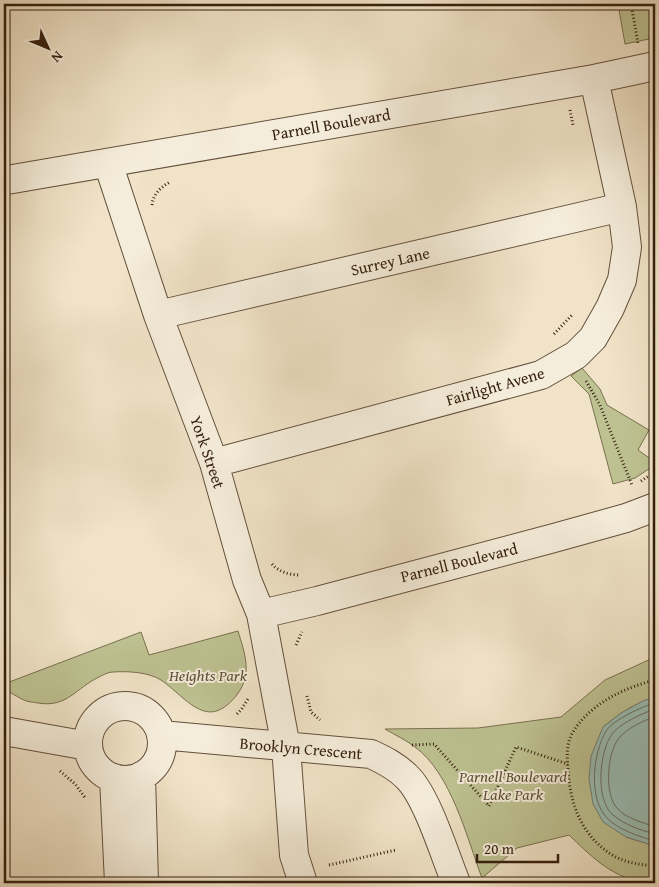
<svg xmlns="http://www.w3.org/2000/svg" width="659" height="887" font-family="'Gentium Book Plus',serif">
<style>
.green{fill:#bec292;stroke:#7a7050}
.water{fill:#9abeb6;stroke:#727e73}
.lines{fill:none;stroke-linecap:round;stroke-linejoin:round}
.shore{stroke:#686e62;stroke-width:1}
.street-casing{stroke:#64503c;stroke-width:30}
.path{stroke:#351f0e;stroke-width:3;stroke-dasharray:1 2.5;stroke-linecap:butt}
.street{stroke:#f5eddb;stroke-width:28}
.labels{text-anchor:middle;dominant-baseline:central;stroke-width:4;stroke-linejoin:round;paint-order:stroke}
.street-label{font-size:16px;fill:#351f0e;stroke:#f5eddb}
.park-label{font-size:16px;font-style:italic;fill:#5e5036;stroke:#f5eddb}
</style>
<rect width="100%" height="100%" fill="#f0e3c7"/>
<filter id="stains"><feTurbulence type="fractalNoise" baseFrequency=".004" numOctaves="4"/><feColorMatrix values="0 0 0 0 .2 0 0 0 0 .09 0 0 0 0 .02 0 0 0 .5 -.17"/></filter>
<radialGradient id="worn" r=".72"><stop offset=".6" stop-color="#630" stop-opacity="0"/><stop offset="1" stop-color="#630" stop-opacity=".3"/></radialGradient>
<path class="green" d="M 618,4 L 654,4 L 649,39 L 625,44 Z
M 582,368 L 600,389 L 607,405 L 649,430 L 638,450 L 655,462 L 655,465 L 635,478 L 613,484 L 589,394 L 571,376 Z
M 238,631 C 245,654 253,675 236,696 C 207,732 187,698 161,680 C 148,672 128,671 113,672 C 108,672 103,675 99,677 C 76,688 67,708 38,703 C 32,702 26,702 20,698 C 13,694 7,692 4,684 L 141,632 L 149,655 Z
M 655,657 L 655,697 C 635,703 619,714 603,727 L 626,837 L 655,846 L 655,880 C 650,880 645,882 640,881 C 611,877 589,854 569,835 L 517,848 L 482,878 C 467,838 451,773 415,747 C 406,740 395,735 385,729 L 478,728 L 561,717 L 605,680 Z"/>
<path class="water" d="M 655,697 L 655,846 L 626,837 L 603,822 L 593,804 L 589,779 L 591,756 L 603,727 L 621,713 L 643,701 Z"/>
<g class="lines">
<path class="shore" d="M 655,703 C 643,706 613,720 606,731 C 593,753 588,798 607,818 C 618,830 641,837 655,841
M 655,709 C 643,713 619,724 612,734 C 599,752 595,800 613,815 C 625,825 640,830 655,834
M 655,717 C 644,720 626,729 619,738 C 607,753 604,794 617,808 C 626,819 643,822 655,827"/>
<g class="street-casing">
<path id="street" d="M 108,163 L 158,315 L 214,463 L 247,580 L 261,614 L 286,747 L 294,855 L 303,883
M 7,180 L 594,79 L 655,66
M 158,315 L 622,207
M 214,463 L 541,375 L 576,355 L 593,338 L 610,308 L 622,280 L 627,247 L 622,207 L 594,79
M 261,614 L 317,601 L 554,538 L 626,518 L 655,507
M88 743a37 37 0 1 1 74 0a37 37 0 1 1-74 0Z
M 4,731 L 88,746
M 161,735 L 371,754 C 384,760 396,766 407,777 C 427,796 445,856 456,883
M 141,776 L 144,883
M 114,778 L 119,883"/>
</g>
<path class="path" d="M 631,4 L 638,43
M 570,110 L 573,125
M 152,205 C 153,194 161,187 170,182
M 554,334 L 572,315
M 586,381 L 600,405 L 632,485
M 641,481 L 655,472
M 272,564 C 279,572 290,575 300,575
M 296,645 L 302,632
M 655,680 C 624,688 591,703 573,732 C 566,743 567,757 568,769 C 570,805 582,837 614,856 C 626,863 642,865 655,866
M 307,696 L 311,712 L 320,720
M 237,714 L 241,710 L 248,699
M 412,745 L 434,744 L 489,806 L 516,747 L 568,764
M 60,771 L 75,784 L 86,799
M 329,865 L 396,850"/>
<use href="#street" class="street"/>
</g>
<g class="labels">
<g class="street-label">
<text transform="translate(331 124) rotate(-10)">Parnell Boulevard</text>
<text transform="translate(390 261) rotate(-13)">Surrey Lane</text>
<text transform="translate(495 386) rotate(-16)">Fairlight Avene</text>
<text transform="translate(208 452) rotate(71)">York Street</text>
<text transform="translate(459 562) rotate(-14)">Parnell Boulevard</text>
<text transform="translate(301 748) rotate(5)">Brooklyn Crescent</text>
</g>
<g class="park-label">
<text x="208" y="675">Heights Park</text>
<text x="513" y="776">Parnell Boulevard<tspan x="513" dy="18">Lake Park</tspan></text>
</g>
</g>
<rect width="659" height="887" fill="none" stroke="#f0e3c7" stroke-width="20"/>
<rect x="5" y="5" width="649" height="877" fill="none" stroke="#351f0e" stroke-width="2.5"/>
<rect x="10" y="10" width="639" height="867" fill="none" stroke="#351f0e"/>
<g transform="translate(48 48) rotate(134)" stroke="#f5eddb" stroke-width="4" paint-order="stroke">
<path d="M0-4L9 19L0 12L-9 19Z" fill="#351f0e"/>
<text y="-8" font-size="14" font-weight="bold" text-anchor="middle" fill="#351f0e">N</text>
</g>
<path d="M477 854v8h81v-8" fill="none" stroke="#351f0e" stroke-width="2.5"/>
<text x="484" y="854" font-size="15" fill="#351f0e" stroke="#f5eddb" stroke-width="4" paint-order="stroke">20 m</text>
<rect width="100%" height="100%" filter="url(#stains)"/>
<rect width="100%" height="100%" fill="url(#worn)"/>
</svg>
